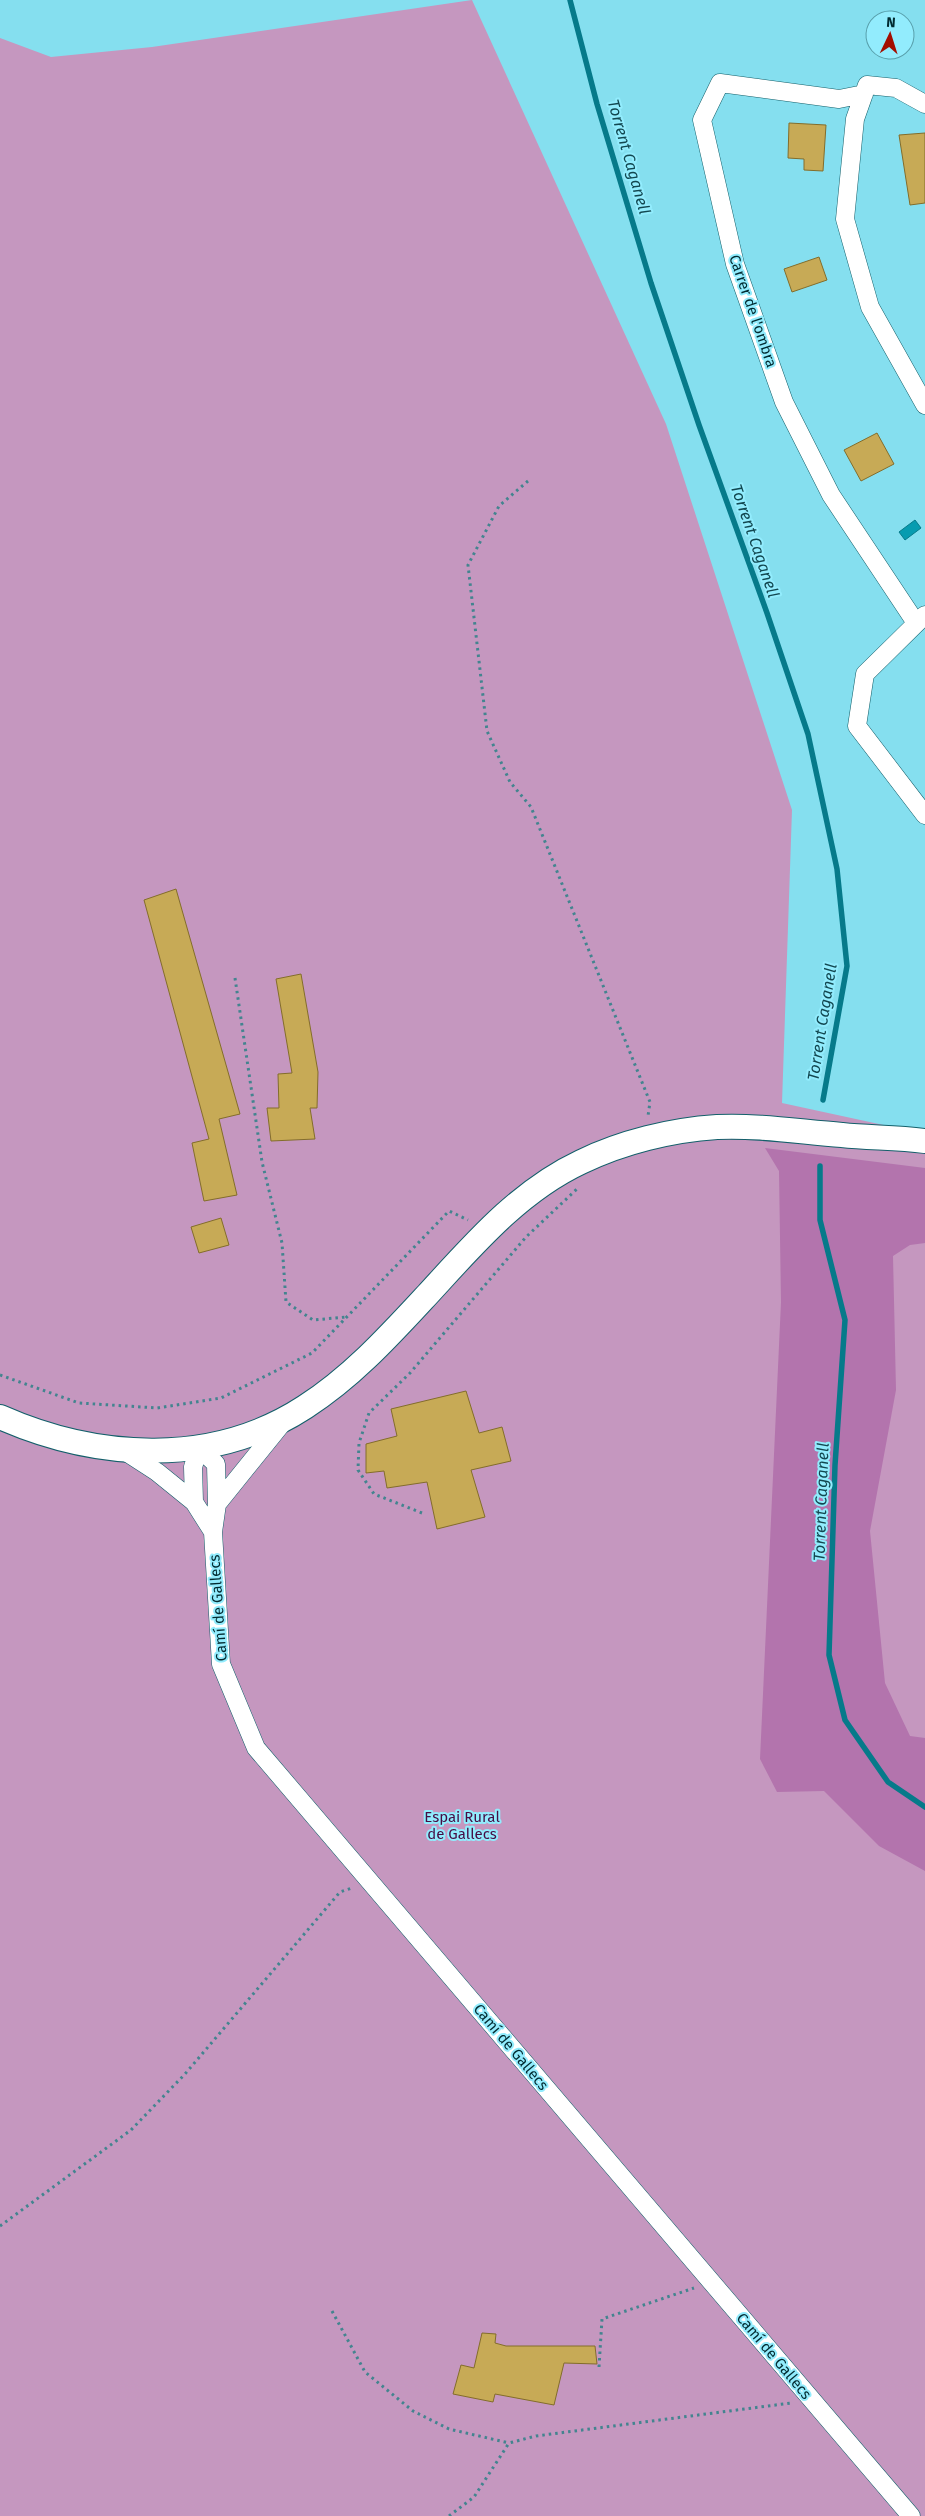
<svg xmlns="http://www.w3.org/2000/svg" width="925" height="2516" font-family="'Fira Sans',sans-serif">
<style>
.green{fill:#c597bf}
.forest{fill:#b374ad}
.water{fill:#079cb0;stroke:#067a8a}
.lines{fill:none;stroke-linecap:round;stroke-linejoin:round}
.stream{stroke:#067a8a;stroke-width:5.5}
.building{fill:#c7aa56;stroke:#836d2b}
.street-casing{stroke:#135f6a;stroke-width:19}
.secondary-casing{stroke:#135f6a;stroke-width:26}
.path{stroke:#43848f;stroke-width:3;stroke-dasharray:2.5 4;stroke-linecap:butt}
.street{stroke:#fff;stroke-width:18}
.secondary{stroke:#fff;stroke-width:24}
.labels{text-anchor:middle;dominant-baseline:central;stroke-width:4;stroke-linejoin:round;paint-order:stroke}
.street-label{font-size:15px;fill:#022b31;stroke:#92ecfd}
.park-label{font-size:15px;fill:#460c43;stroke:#92ecfd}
.water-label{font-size:16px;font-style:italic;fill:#124750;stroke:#92ecfd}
</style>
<rect width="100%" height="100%" fill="#85dfef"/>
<path class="green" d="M 472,0 L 666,424 L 792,810 L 782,1103 L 925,1134 L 925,2516 L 0,2516 L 0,38 L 51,57 L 152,47 Z"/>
<path class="forest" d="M 765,1148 L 925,1168 L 925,1243 L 910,1245 L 893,1256 L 896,1390 L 870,1531 L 885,1683 L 910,1736 L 925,1738 L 925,1871 L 879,1846 L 824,1791 L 777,1792 L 760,1759 L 781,1302 L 779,1171 Z"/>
<path class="water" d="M 915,520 L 921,528 L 905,540 L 899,532 Z"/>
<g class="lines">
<path class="stream" d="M 570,0 L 597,104 L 651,283 L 699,425 L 767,613 L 808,734 L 837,869 L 847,966 L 823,1100
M 820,1166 L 820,1220 L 845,1320 L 835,1465 L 829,1655 L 845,1720 L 888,1782 L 925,1807"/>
</g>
<path class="building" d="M 789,123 L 826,125 L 823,171 L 804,170 L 804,159 L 788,158 Z
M 925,133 L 925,203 L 910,205 L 899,135 Z
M 819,257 L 827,280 L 792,292 L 784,269 Z
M 877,433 L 894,464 L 861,481 L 844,450 Z
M 176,889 L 240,1114 L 219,1119 L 237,1195 L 204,1201 L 192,1143 L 209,1139 L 144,900 Z
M 301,974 L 318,1072 L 317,1108 L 310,1108 L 315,1139 L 271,1141 L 267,1108 L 279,1108 L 278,1074 L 292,1073 L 276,979 Z
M 221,1218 L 229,1245 L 199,1253 L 191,1227 Z
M 466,1391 L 479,1433 L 502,1427 L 511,1461 L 471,1470 L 485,1517 L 437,1529 L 427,1482 L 387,1488 L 384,1471 L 366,1473 L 366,1444 L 397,1436 L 391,1409 Z
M 482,2333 L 496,2334 L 495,2343 L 506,2346 L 595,2346 L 597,2364 L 564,2363 L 554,2405 L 495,2394 L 493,2402 L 453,2394 L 461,2365 L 474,2368 Z"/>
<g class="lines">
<g class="street-casing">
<path id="street" d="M 864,94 L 839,99 L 720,83 L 702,120 L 735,264 L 784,402 L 831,495 L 916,623
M 925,104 L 896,88 L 867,85 L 855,119 L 845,219 L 870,307 L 925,405
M 925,615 L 865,674 L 857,726 L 925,815
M 123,1450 L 157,1472 L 194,1502 L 213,1532
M 194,1502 L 193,1467 L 199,1448 L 216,1464 L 217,1504 L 213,1532 L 221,1664 L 256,1748 L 911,2516
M 217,1504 L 284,1421"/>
</g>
<g class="secondary-casing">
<path id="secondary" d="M 0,1417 C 97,1460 213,1467 305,1407 C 352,1377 390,1335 428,1294 C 473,1245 519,1191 581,1162 C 622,1142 671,1130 717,1127 C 758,1125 801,1132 842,1135 C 869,1138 897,1137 925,1141"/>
</g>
<path class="path" d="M 528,481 L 499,506 L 468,565 L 487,731 L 510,782 L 531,807 L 650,1102 L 648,1116
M 235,978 L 262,1162 L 282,1243 L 286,1302 L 313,1320 L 346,1317
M 0,1375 L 79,1403 L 157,1408 L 221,1398 L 312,1353 L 449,1211 L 468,1220
M 422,1513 L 374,1494 L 358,1470 L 359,1443 L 369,1413 L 410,1373 L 526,1237 L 578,1188
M 0,2226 L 131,2130 L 185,2074 L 340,1892 L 352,1888
M 332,2311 L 365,2372 L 413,2411 L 449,2429 L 509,2443
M 599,2367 L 602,2319 L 694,2288
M 449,2516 L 474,2497 L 509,2443 L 536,2436 L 791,2403"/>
<use href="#street" class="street"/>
<use href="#secondary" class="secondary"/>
</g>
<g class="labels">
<g class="street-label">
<text transform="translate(753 311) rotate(71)">Carrer de l'ombra</text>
<text transform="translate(218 1608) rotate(-94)">Camí de Gallecs</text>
<text transform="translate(511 2047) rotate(50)">Camí de Gallecs</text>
<text transform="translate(774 2356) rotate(50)">Camí de Gallecs</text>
</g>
<g class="park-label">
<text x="462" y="1817">Espai Rural<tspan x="462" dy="17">de Gallecs</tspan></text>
</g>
<g class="water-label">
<text transform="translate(629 157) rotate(74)">Torrent Caganell</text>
<text transform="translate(755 541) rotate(71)">Torrent Caganell</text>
<text transform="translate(822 1022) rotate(-81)">Torrent Caganell</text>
<text transform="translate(821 1502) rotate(-88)">Torrent Caganell</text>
</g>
</g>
<g transform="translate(890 35) rotate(4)"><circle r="24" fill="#92ecfd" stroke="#589fab"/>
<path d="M0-4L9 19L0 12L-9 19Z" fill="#a30e00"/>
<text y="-8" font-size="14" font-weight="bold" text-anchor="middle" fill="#022b31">N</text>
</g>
</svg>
